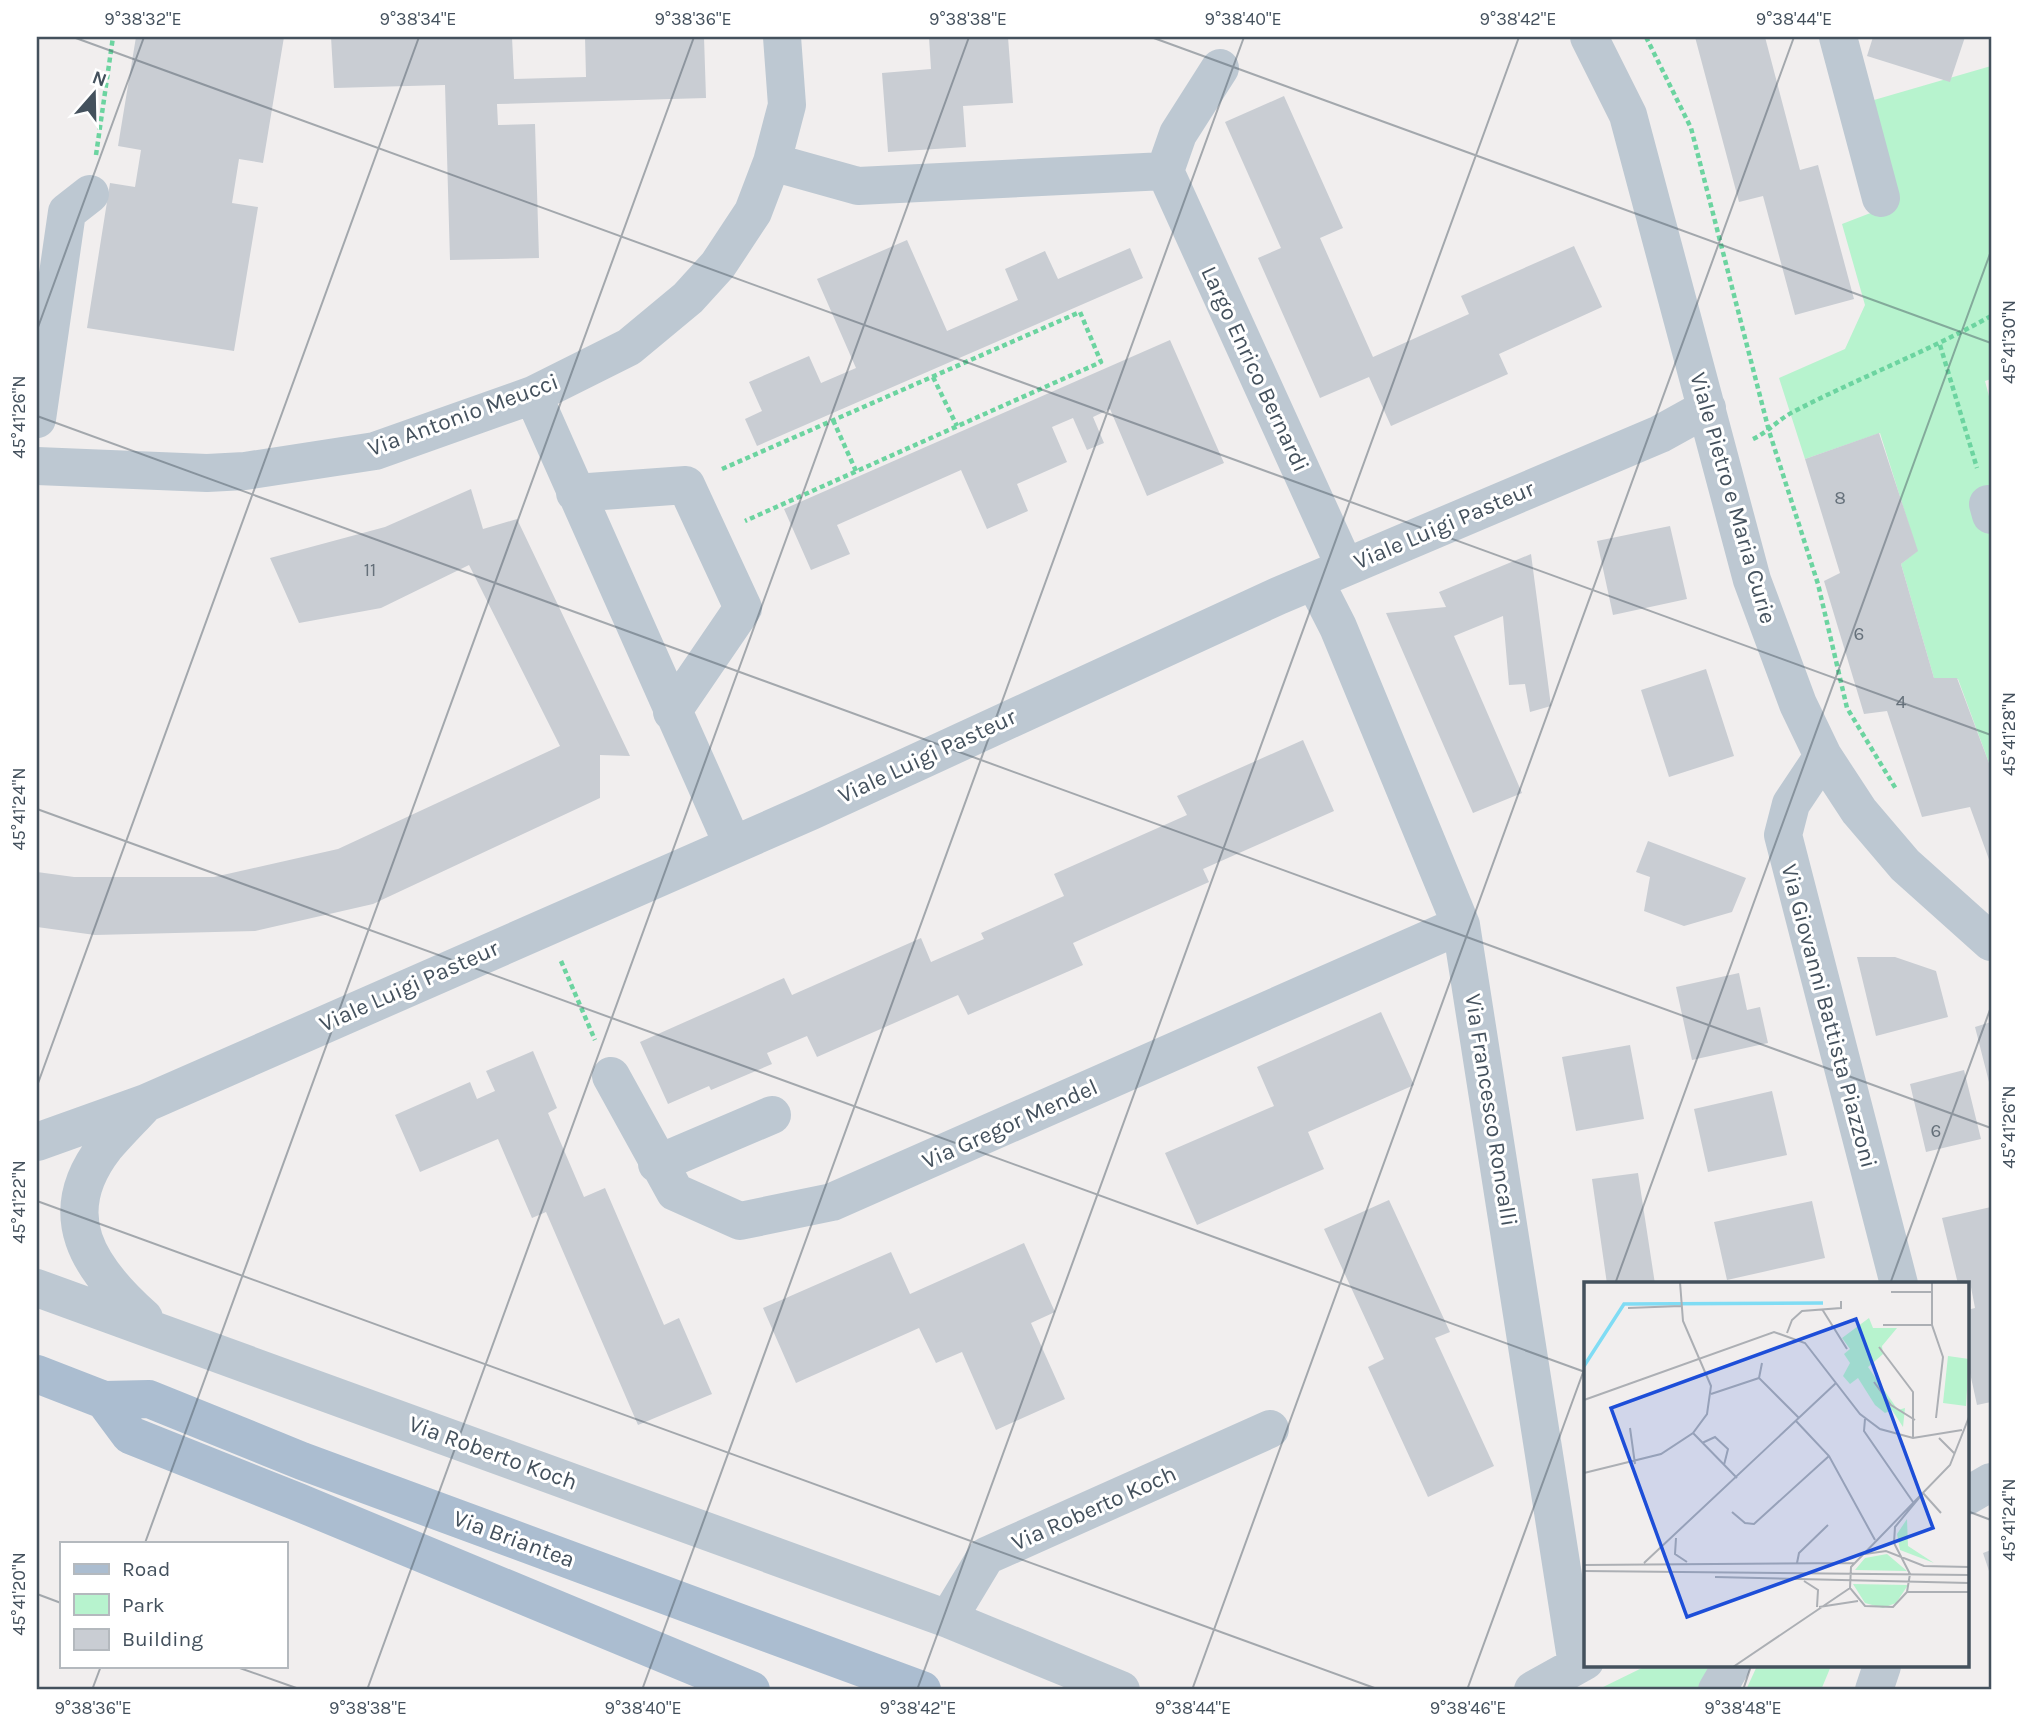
<svg xmlns="http://www.w3.org/2000/svg" width="2028" height="1727" font-family="Karla,sans-serif">
<style>
.green{fill:#b7f3ce}
.building{fill:#c9cdd3}
.lines{fill:none;stroke-linecap:round;stroke-linejoin:round}
.path{stroke:#6cd4a0;stroke-width:4.5;stroke-dasharray:5 3.5;stroke-linecap:butt}
.minor{stroke:#bdc8d2;stroke-width:38}
.major{stroke:#abbdd0;stroke-width:38}
.ticks{fill:none;stroke:#44515d;stroke-width:2;stroke-opacity:0.45}
.labels{text-anchor:middle;dominant-baseline:central;stroke-width:6;stroke-linejoin:round;paint-order:stroke}
.number-label{font-size:19px;fill:#65707a}
.street-label{font-size:23px;fill:#44515d;stroke:#fff}
.inset-river{fill:none;stroke:#80dcf4;stroke-width:3.5}
.inset-road{fill:none;stroke:#acafb4;stroke-width:2}
.view{fill:#1d4ed8;fill-opacity:0.15;stroke:#1d4ed8;stroke-width:3.5}
.inset-edge{fill:none;stroke:#44515d;stroke-width:3.5}
.neatline{fill:none;stroke:#44515d;stroke-width:2.5}
.ticks-label{font-size:18px;text-anchor:middle;fill:#44515d}
</style>
<rect width="100%" height="100%" fill="#f1eeee"/>
<path class="green" d="M 1991,66 L 1991,379 L 1985,381 L 1991,404 L 1989,763 L 1958,679 L 1934,678 L 1901,564 L 1917,551 L 1880,433 L 1805,459 L 1779,378 L 1845,349 L 1865,305 L 1842,224 L 1899,202 L 1874,100 Z
M 1646,1666 L 1710,1666 L 1701,1690 L 1597,1690 Z
M 1757,1666 L 1831,1666 L 1821,1690 L 1746,1690 Z"/>
<path class="building" d="M 136,37 L 284,37 L 263,163 L 239,159 L 232,203 L 258,207 L 234,351 L 87,328 L 110,183 L 135,187 L 141,150 L 118,146 Z
M 331,37 L 512,37 L 514,79 L 586,77 L 585,37 L 704,37 L 706,98 L 497,104 L 498,125 L 535,124 L 539,258 L 450,260 L 445,85 L 334,88 Z
M 929,37 L 1008,37 L 1013,103 L 963,106 L 966,147 L 888,152 L 882,73 L 931,69 Z
M 1695,37 L 1765,37 L 1800,170 L 1818,165 L 1854,299 L 1795,315 L 1763,196 L 1739,202 Z
M 1873,37 L 1965,37 L 1950,82 L 1867,56 Z
M 1284,96 L 1343,228 L 1320,238 L 1373,357 L 1469,314 L 1461,296 L 1574,246 L 1602,307 L 1499,354 L 1508,374 L 1391,426 L 1369,377 L 1320,398 L 1258,258 L 1281,248 L 1225,122 Z
M 907,240 L 947,331 L 1018,300 L 1005,269 L 1045,251 L 1058,279 L 1130,248 L 1143,278 L 757,446 L 745,419 L 762,411 L 749,382 L 809,356 L 821,383 L 856,368 L 817,279 Z
M 1170,340 L 1224,463 L 1147,496 L 1110,409 L 1093,417 L 1104,443 L 1087,450 L 1073,418 L 1052,427 L 1067,462 L 1017,484 L 1028,511 L 987,529 L 961,470 L 837,525 L 850,554 L 811,570 L 784,509 Z
M 1879,433 L 1918,551 L 1901,564 L 1934,678 L 1957,678 L 1989,763 L 1991,865 L 1970,807 L 1922,817 L 1887,711 L 1864,714 L 1824,581 L 1840,573 L 1805,459 Z
M 471,489 L 483,529 L 517,519 L 630,756 L 600,755 L 600,798 L 373,904 L 255,931 L 95,935 L 37,927 L 37,872 L 74,877 L 214,877 L 338,849 L 560,746 L 469,565 L 381,608 L 299,623 L 270,558 L 385,527 Z
M 1670,526 L 1687,599 L 1613,615 L 1597,541 Z
M 1531,554 L 1551,706 L 1530,712 L 1525,684 L 1509,685 L 1503,616 L 1454,636 L 1522,793 L 1473,813 L 1386,613 L 1446,607 L 1439,592 Z
M 1706,669 L 1734,756 L 1669,777 L 1641,690 Z
M 1303,740 L 1334,811 L 1203,869 L 1209,882 L 1073,943 L 1083,965 L 968,1015 L 958,995 L 817,1057 L 807,1036 L 767,1053 L 772,1064 L 711,1090 L 709,1086 L 668,1104 L 640,1042 L 784,978 L 792,995 L 921,938 L 931,962 L 984,939 L 981,933 L 1064,896 L 1054,874 L 1187,815 L 1177,796 Z
M 1648,841 L 1746,878 L 1732,912 L 1684,926 L 1644,911 L 1650,877 L 1636,872 Z
M 1857,957 L 1895,957 L 1936,971 L 1948,1017 L 1876,1036 Z
M 1739,973 L 1747,1010 L 1760,1007 L 1768,1043 L 1692,1060 L 1676,987 Z
M 1381,1012 L 1414,1085 L 1308,1132 L 1324,1169 L 1197,1225 L 1165,1153 L 1274,1106 L 1257,1067 Z
M 1991,1022 L 1991,1086 L 1990,1086 L 1975,1027 Z
M 1630,1045 L 1644,1119 L 1576,1131 L 1562,1057 Z
M 533,1051 L 557,1108 L 548,1113 L 584,1197 L 605,1188 L 664,1325 L 679,1318 L 712,1394 L 638,1425 L 546,1212 L 532,1218 L 498,1139 L 420,1172 L 395,1115 L 470,1082 L 477,1099 L 495,1091 L 486,1071 Z
M 1964,1070 L 1981,1139 L 1926,1152 L 1910,1084 Z
M 1772,1091 L 1787,1155 L 1708,1172 L 1694,1109 Z
M 1638,1173 L 1655,1284 L 1607,1284 L 1592,1179 Z
M 1389,1200 L 1450,1332 L 1435,1338 L 1494,1466 L 1428,1497 L 1368,1367 L 1384,1359 L 1324,1229 Z
M 1812,1201 L 1825,1258 L 1727,1280 L 1714,1222 Z
M 1991,1207 L 1991,1402 L 1977,1405 L 1967,1359 L 1967,1310 L 1975,1308 L 1970,1282 L 1958,1284 L 1942,1218 Z
M 1024,1243 L 1055,1312 L 1031,1323 L 1065,1399 L 996,1430 L 962,1352 L 936,1363 L 919,1328 L 796,1383 L 763,1308 L 891,1252 L 910,1294 Z
M 1991,1550 L 1991,1577 L 1983,1553 Z"/>
<g class="lines">
<path class="path" d="M 1646,37 L 1691,128 L 1769,431 L 1818,584 L 1847,708 L 1896,789
M 96,155 L 113,37
M 1940,345 L 1977,468
M 933,377 L 957,426
M 833,420 L 856,471
M 1753,439 C 1768,432 1779,419 1793,412 C 1858,378 1927,352 1991,316
M 722,469 L 1080,312 L 1101,362 L 745,521
M 561,961 L 595,1040"/>
<path class="minor" d="M 1589,37 L 1628,115 L 1752,580 L 1798,704 L 1823,756 L 1859,811 L 1905,865 L 1991,942
M 1838,37 L 1881,198
M 1220,68 L 1178,134 L 1165,171 L 1345,567
M 772,162 L 858,186 L 1165,171
M 533,395 L 732,843
M 37,419 L 67,212 L 90,194
M 37,466 L 207,473 L 245,471 L 375,451 L 533,395 L 629,347 L 688,298 L 718,265 L 753,212 L 772,162 L 787,105 L 782,37
M 575,493 L 686,485 L 743,608 L 672,712
M 1988,504 L 1991,515
M 1315,582 L 1338,627 L 1461,925 L 1577,1665
M 1823,756 L 1791,804 L 1783,835 L 1899,1284
M 611,1076 L 675,1192 L 740,1221 L 832,1202 L 1461,925
M 142,1107 C 130,1120 117,1133 105,1147 C 52,1215 89,1269 144,1318
M 37,1142 L 146,1103 L 811,811 L 1278,596 L 1660,434 L 1707,408
M 657,1164 L 772,1115
M 37,1288 L 948,1619 L 1121,1690
M 1967,1496 L 1991,1482
M 948,1619 L 986,1556 L 1270,1429
M 1533,1690 L 1585,1661
M 1717,1690 L 1731,1666
M 1874,1690 L 1882,1666"/>
<path class="major" d="M 37,1374 L 104,1400 L 149,1399 L 302,1461 L 922,1690
M 104,1400 L 130,1435 L 298,1502 L 751,1690"/>
</g>
<path class="ticks" d="M 73,37 L 1991,735M 1151,37 L 1991,343M 37,330 L 144,37M 37,416 L 1991,1128M 37,809 L 1585,1372M 37,1086 L 419,37M 37,1201 L 1380,1690M 1615,1284 L 1991,251M 1890,1284 L 1991,1007M 1967,1511 L 1991,1520M 145,1543 L 694,37M 37,1594 L 61,1603M 234,1666 L 302,1690M 92,1690 L 101,1666M 367,1690 L 969,37M 642,1690 L 1244,37M 917,1690 L 1519,37M 1192,1690 L 1794,37M 1467,1690 L 1585,1367M 1743,1690 L 1751,1666"/>
<g class="labels">
<g class="number-label">
<text x="1840" y="498">8</text>
<text x="370" y="570">11</text>
<text x="1859" y="634">6</text>
<text x="1901" y="702">4</text>
<text x="1936" y="1131">6</text>
</g>
<g class="street-label">
<text transform="translate(1255 369) rotate(65)">Largo Enrico Bernardi</text>
<text transform="translate(463 415) rotate(-20)">Via Antonio Meucci</text>
<text transform="translate(1733 498) rotate(74)">Viale Pietro e Maria Curie</text>
<text transform="translate(1444 525) rotate(-23)">Viale Luigi Pasteur</text>
<text transform="translate(927 756) rotate(-25)">Viale Luigi Pasteur</text>
<text transform="translate(409 986) rotate(-24)">Viale Luigi Pasteur</text>
<text transform="translate(1829 1016) rotate(75)">Via Giovanni Battista Piazzoni</text>
<text transform="translate(1491 1110) rotate(81)">Via Francesco Roncalli</text>
<text transform="translate(1010 1124) rotate(-24)">Via Gregor Mendel</text>
<text transform="translate(493 1453) rotate(20)">Via Roberto Koch</text>
<text transform="translate(1094 1508) rotate(-24)">Via Roberto Koch</text>
<text transform="translate(514 1539) rotate(20)">Via Briantea</text>
</g>
</g>
<g transform="translate(1584 1282)">
<rect width="385" height="385" fill="#f1eeee"/>
<path d="M 285,36 L 289,46 L 313,46 L 298,64 L 299,72 L 284,85 L 314,128 L 321,126 L 319,145 L 308,128 L 301,131 L 291,123 L 274,96 L 266,102 L 259,94 L 266,81 L 260,72 L 266,67 L 258,56 ZM 364,74 L 385,77 L 382,124 L 359,121 ZM 323,237 L 324,264 L 350,281 L 316,268 L 313,252 ZM 303,272 L 323,289 L 271,288 L 281,276 ZM 269,302 L 324,303 L 312,321 L 299,326 L 281,321 Z" fill="#b7f3ce"/>
<path class="inset-river" d="M 0,84 L 40,22 L 239,21"/>
<path class="inset-road" d="M 348,0 L 348,43 L 359,75 L 352,136M 307,10 L 349,10M 44,26 L 97,24M 238,27 L 263,67M 299,43 L 348,43M 203,51 L 208,38 L 218,29 L 257,26 L 257,19M 295,65 L 329,110 L 329,156M 178,81 L 175,96 L 215,136M 290,100 L 307,123 L 331,138M 127,112 L 175,96M 0,118 L 190,50 L 221,61 L 276,132 L 296,147 L 329,156 L 378,148M 281,137 L 280,149 L 329,220M 212,139 L 245,174 L 291,258M 46,146 L 51,182M 109,151 L 153,196M 355,156 L 370,171M 118,161 L 131,155 L 144,167 L 140,183M 0,191 L 77,172 L 109,151 L 123,132 L 127,104 L 99,39 L 96,0M 339,211 L 311,245 L 310,261 L 326,292 L 323,310 L 309,325 L 281,324 L 266,306 L 267,285 L 366,183 L 385,135M 339,211 L 357,231M 148,230 L 161,241 L 170,242 L 245,174M 92,256 L 91,272 L 103,280M 281,272 L 302,269 L 340,284 L 385,285M 60,281 L 252,101M 213,281 L 215,271 L 244,243M 0,283 L 271,281M 0,289 L 385,293M 131,295 L 385,301M 220,299 L 234,308 L 233,325M 323,310 L 385,310M 235,325 L 274,319M 149,385 L 266,306"/>
<path class="view" d="M 272,37 L 349,246 L 103,335 L 27,126 Z"/>
<rect width="385" height="385" class="inset-edge"/>
</g>
<rect width="2028" height="1727" fill="none" stroke="#ffffff" stroke-width="77"/>
<rect x="60" y="1542" width="228" height="126" fill="#ffffff" stroke="#b4b9be" stroke-width="2"/>
<rect x="74" y="1564" width="35" height="10" fill="#abbdd0" stroke="#b4b9be" stroke-width="2"/>
<text x="122" y="1576" font-size="21" fill="#44515d">Road</text>
<rect x="74" y="1594" width="35" height="21" fill="#b7f3ce" stroke="#b4b9be" stroke-width="2"/>
<text x="122" y="1612" font-size="21" fill="#44515d">Park</text>
<rect x="74" y="1629" width="35" height="21" fill="#c9cdd3" stroke="#b4b9be" stroke-width="2"/>
<text x="122" y="1646" font-size="21" fill="#44515d">Building</text>
<g transform="translate(94 94) rotate(20)" stroke="#ffffff" stroke-width="5" paint-order="stroke">
<path d="M0-5L12 26L0 18L-12 26Z" fill="#44515d"/>
<text y="-10" font-size="19" font-weight="bold" text-anchor="middle" fill="#44515d">N</text>
</g>
<rect x="38" y="38" width="1952" height="1650" class="neatline"/>
<g class="ticks-label">
<text x="143" y="25">9°38'32"E</text>
<text x="418" y="25">9°38'34"E</text>
<text x="693" y="25">9°38'36"E</text>
<text x="968" y="25">9°38'38"E</text>
<text x="1243" y="25">9°38'40"E</text>
<text x="1518" y="25">9°38'42"E</text>
<text x="1794" y="25">9°38'44"E</text>
<text transform="translate(2009 342) rotate(-90)" y="6">45°41'30"N</text>
<text transform="translate(19 417) rotate(-90)" y="6">45°41'26"N</text>
<text transform="translate(2009 734) rotate(-90)" y="6">45°41'28"N</text>
<text transform="translate(19 809) rotate(-90)" y="6">45°41'24"N</text>
<text transform="translate(2009 1127) rotate(-90)" y="6">45°41'26"N</text>
<text transform="translate(19 1202) rotate(-90)" y="6">45°41'22"N</text>
<text transform="translate(2009 1520) rotate(-90)" y="6">45°41'24"N</text>
<text transform="translate(19 1594) rotate(-90)" y="6">45°41'20"N</text>
<text x="93" y="1714">9°38'36"E</text>
<text x="368" y="1714">9°38'38"E</text>
<text x="643" y="1714">9°38'40"E</text>
<text x="918" y="1714">9°38'42"E</text>
<text x="1193" y="1714">9°38'44"E</text>
<text x="1468" y="1714">9°38'46"E</text>
<text x="1743" y="1714">9°38'48"E</text>
</g>
</svg>
